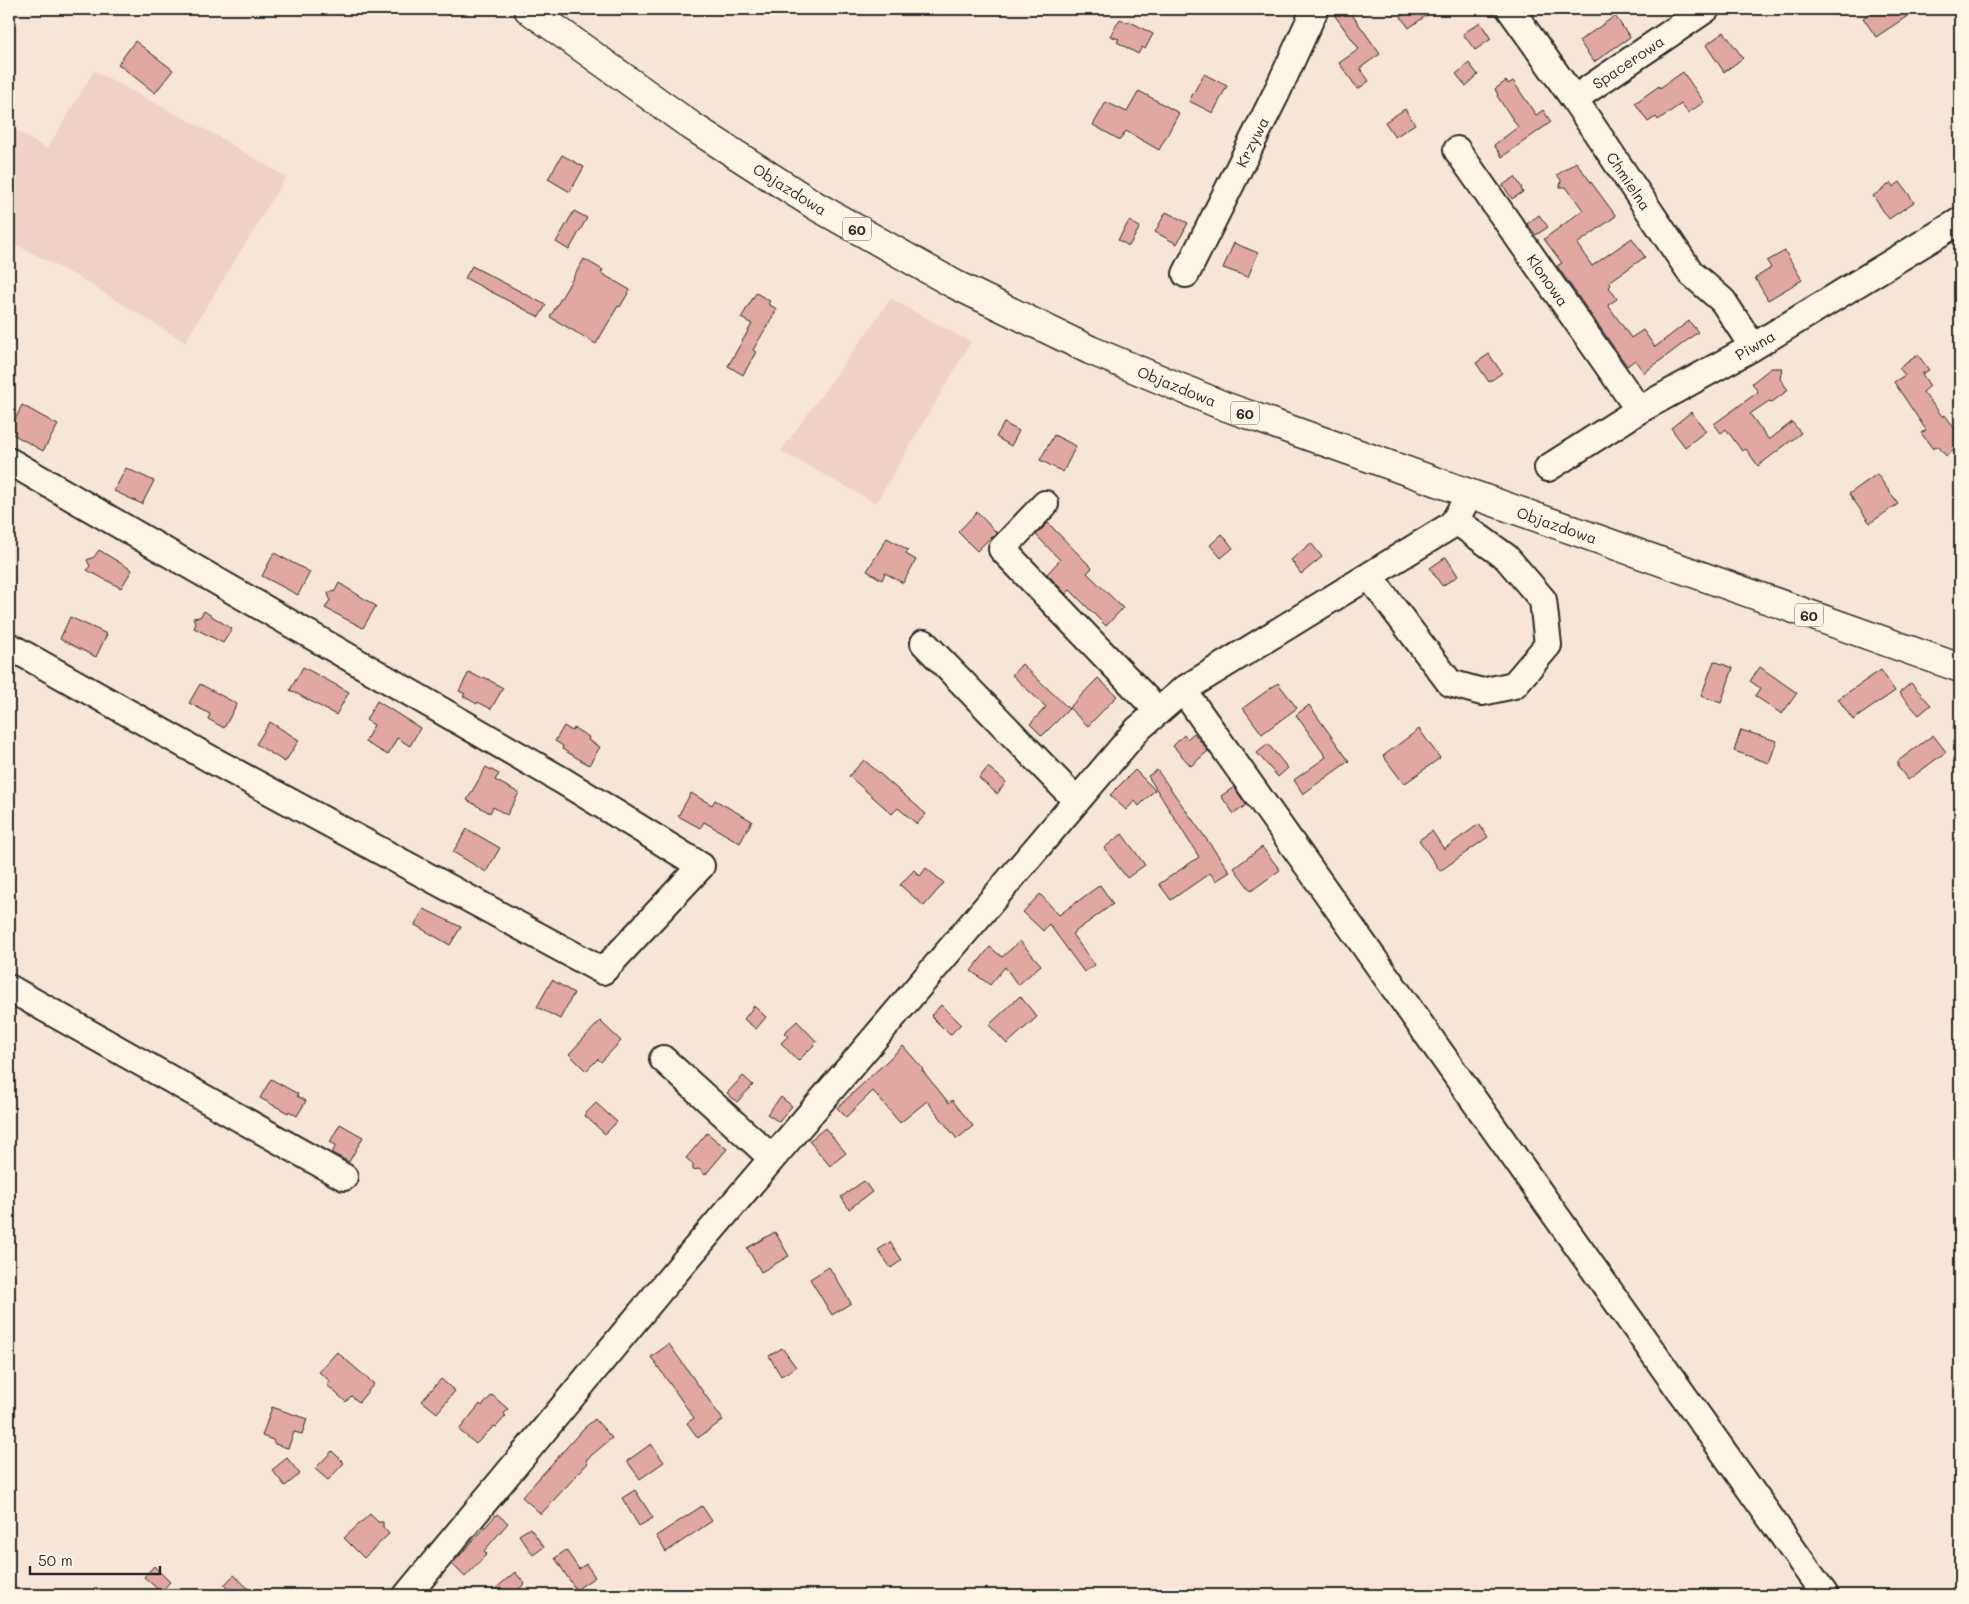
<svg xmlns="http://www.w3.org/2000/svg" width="1969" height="1604" font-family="Mali,sans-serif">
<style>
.built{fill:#f0d2c7}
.building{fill:#e1a7a1;stroke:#2b2b2b}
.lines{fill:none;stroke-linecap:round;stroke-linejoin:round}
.minor-casing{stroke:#2b2b2b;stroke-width:30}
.major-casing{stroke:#2b2b2b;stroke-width:31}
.minor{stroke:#fcf5e5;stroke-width:26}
.major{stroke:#fcf5e5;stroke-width:28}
.labels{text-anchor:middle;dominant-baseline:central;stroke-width:4.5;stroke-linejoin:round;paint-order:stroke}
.shield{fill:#fcf5e5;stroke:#6a6863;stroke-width:1}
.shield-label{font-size:14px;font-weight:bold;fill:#2b2b2b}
.street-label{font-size:15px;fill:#2b2b2b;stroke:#fcf5e5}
</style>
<rect width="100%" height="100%" fill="#f7e5d7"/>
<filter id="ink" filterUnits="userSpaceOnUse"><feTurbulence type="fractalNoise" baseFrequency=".02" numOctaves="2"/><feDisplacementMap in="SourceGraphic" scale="10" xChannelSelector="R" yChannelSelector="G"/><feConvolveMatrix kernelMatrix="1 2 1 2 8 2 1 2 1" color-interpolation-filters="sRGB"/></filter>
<g filter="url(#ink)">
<path class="built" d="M 94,71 L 212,133 L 286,177 L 185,342 L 78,277 L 9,241 L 9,126 L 47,149 Z
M 891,299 L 971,342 L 876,503 L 781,451 Z"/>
<path class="building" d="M 1330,9 L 1348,9 L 1380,54 L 1360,68 L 1369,81 L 1358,89 L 1339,63 L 1359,49 Z
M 1413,9 L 1435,9 L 1409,28 L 1401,17 Z
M 1877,9 L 1918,9 L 1876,37 L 1863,18 Z
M 1615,16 L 1630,37 L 1594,62 L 1579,41 Z
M 1120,19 L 1128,23 L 1129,21 L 1153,34 L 1145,49 L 1142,47 L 1138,54 L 1117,42 L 1119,39 L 1110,36 Z
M 1480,22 L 1491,39 L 1475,50 L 1463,34 Z
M 1724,32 L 1743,58 L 1724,72 L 1706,45 Z
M 135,41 L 173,70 L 155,93 L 118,64 Z
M 1469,63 L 1478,75 L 1466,86 L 1456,74 Z
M 1683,72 L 1704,102 L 1688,113 L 1681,104 L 1658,120 L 1656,117 L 1648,122 L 1635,103 L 1659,86 L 1660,88 Z
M 1204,74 L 1227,86 L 1213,113 L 1189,101 Z
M 1506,81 L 1508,84 L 1513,81 L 1536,115 L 1543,110 L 1551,122 L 1502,157 L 1494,145 L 1518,127 L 1497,96 L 1498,95 L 1495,89 Z
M 1139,91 L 1179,113 L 1159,150 L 1126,131 L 1120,140 L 1093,125 L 1106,102 L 1127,112 Z
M 1405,109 L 1415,124 L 1395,137 L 1385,122 Z
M 562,155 L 584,167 L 570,192 L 548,179 Z
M 1576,162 L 1616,216 L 1577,244 L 1592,266 L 1632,238 L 1645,257 L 1609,282 L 1611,285 L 1609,287 L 1617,299 L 1608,305 L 1631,338 L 1643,330 L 1655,347 L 1689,321 L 1698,332 L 1644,373 L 1635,360 L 1627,366 L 1557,266 L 1562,263 L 1544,239 L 1583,210 L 1566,187 L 1560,187 L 1561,180 L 1557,175 Z
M 1515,177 L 1522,188 L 1521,189 L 1523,192 L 1512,199 L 1503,185 Z
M 1900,182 L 1914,202 L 1889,219 L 1873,196 L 1891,183 L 1893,187 Z
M 574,211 L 587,218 L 569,250 L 556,242 Z
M 1166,212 L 1188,223 L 1177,244 L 1155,232 Z
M 1539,215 L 1548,227 L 1536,235 L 1527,224 Z
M 1129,221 L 1140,227 L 1129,246 L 1118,240 Z
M 1234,243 L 1258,253 L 1248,277 L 1223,268 Z
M 1785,251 L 1802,280 L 1768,300 L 1755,278 L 1771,268 L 1767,261 Z
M 584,259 L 603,270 L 601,273 L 630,290 L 620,307 L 618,306 L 596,344 L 550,317 Z
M 472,266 L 546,305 L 539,317 L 465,278 Z
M 756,293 L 770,301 L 768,304 L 777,309 L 753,350 L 756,352 L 743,375 L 728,366 L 752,324 L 741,318 Z
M 1489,354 L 1502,373 L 1489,382 L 1476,363 Z
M 1918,355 L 1929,370 L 1922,374 L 1930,386 L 1923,392 L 1943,417 L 1945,415 L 1960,436 L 1960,446 L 1946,456 L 1938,446 L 1933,449 L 1921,433 L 1926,430 L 1894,382 L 1905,375 L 1899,368 Z
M 1771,368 L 1782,368 L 1780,379 L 1788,390 L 1772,402 L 1769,401 L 1750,414 L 1769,440 L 1792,422 L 1801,433 L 1758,466 L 1746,449 L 1742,451 L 1726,429 L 1721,433 L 1714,424 L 1758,392 L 1752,383 Z
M 22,405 L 58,425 L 43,451 L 9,432 Z
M 1691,412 L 1706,431 L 1685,447 L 1671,428 Z
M 1004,423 L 1019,431 L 1011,446 L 996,437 Z
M 1054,435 L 1076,446 L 1063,472 L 1040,460 Z
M 126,468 L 154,481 L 142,504 L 114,491 Z
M 1877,474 L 1898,504 L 1870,523 L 1849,494 Z
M 977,512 L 996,532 L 977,551 L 958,532 Z
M 1048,523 L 1092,568 L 1087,573 L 1123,608 L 1106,626 L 1070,590 L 1066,594 L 1047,574 L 1060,560 L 1036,535 Z
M 1222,534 L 1233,548 L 1221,558 L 1210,545 Z
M 887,538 L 908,550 L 906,554 L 916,560 L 903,583 L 885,573 L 882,580 L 867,571 Z
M 1311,543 L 1322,557 L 1301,574 L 1291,560 Z
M 99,550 L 132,570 L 121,588 L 87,570 L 90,566 L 87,560 L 94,557 Z
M 274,553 L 310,572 L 298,595 L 262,576 Z
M 1446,557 L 1458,576 L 1442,586 L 1430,568 Z
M 339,583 L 376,606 L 363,628 L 325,608 L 330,600 L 328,593 L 335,591 Z
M 204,611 L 232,629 L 223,643 L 194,628 L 196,624 L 193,618 L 200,617 Z
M 70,617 L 107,634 L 96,657 L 60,639 Z
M 1714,661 L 1733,668 L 1721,703 L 1701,696 Z
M 1022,664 L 1069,709 L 1042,736 L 1030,724 L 1046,707 L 1012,675 Z
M 303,667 L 349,692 L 336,715 L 290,690 Z
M 1760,667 L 1797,693 L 1782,714 L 1755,696 L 1760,688 L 1750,681 Z
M 1881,670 L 1895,691 L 1853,720 L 1838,699 Z
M 469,672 L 482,679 L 484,677 L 503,688 L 491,709 L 478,702 L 477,704 L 463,696 L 465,694 L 459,691 Z
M 1098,678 L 1117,696 L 1088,726 L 1069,708 Z
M 1278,683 L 1297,708 L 1262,734 L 1243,708 Z
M 1911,683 L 1931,705 L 1919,715 L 1899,693 Z
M 200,684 L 237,704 L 224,728 L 208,719 L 210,714 L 189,703 Z
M 377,701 L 420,728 L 410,746 L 397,738 L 388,755 L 365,742 L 374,725 L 366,720 Z
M 1309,705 L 1349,761 L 1303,794 L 1294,780 L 1326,757 L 1296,715 Z
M 270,722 L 299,740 L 285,762 L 256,744 Z
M 564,726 L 572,731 L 574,728 L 589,737 L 588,740 L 600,747 L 589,765 L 562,749 L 563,746 L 555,741 Z
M 1419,729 L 1440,758 L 1404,784 L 1383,756 Z
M 1741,730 L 1777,741 L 1769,763 L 1734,751 Z
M 1194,733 L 1208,751 L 1191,766 L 1173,746 L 1184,735 L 1187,739 Z
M 1933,735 L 1946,752 L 1908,780 L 1898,767 L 1898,761 Z
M 1268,744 L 1288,768 L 1278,777 L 1257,753 Z
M 864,760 L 926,814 L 917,824 L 898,808 L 892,814 L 849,776 Z
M 486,767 L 499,774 L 495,780 L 519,793 L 507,815 L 493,807 L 490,813 L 467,800 Z
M 988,767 L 1006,782 L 997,794 L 979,778 Z
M 1135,770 L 1155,790 L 1139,806 L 1135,801 L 1126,810 L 1110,795 Z
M 1157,770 L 1230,872 L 1216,881 L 1210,873 L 1171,900 L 1159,884 L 1199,857 L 1148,776 Z
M 1234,787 L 1246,805 L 1234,814 L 1221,796 Z
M 691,793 L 712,805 L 715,800 L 752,821 L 740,843 L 704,822 L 700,828 L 678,816 Z
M 1479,824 L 1488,837 L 1440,871 L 1419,840 L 1432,831 L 1444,849 Z
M 467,829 L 500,848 L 486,872 L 453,852 Z
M 1122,834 L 1145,865 L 1127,878 L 1104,848 Z
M 1262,847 L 1280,870 L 1251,891 L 1234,868 Z
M 926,868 L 944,883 L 924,906 L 900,885 L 914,870 L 920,876 Z
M 1100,885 L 1113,904 L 1072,934 L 1095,965 L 1084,972 L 1049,924 L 1043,931 L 1023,912 L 1040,894 L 1059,915 Z
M 424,909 L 461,927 L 450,945 L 415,925 Z
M 1020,941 L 1041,965 L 1018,985 L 1005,967 L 990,985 L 971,971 L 990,947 L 1002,957 Z
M 552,980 L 574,993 L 560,1019 L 537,1007 Z
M 1020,996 L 1037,1017 L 1007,1044 L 989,1025 Z
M 941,1005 L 961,1024 L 950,1035 L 931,1016 Z
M 754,1006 L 766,1017 L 756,1029 L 744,1019 Z
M 600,1021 L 621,1041 L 601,1062 L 598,1059 L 586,1071 L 569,1054 Z
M 797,1021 L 817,1042 L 798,1061 L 781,1043 L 788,1036 L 784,1033 Z
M 903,1046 L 923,1069 L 922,1070 L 949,1103 L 952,1100 L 973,1126 L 957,1139 L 927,1101 L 900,1123 L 873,1091 L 846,1117 L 837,1108 Z
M 743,1076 L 753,1085 L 737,1102 L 727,1093 Z
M 271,1079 L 298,1094 L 297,1096 L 306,1101 L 297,1116 L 289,1111 L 288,1113 L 260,1098 Z
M 781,1097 L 792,1106 L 779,1122 L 767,1114 Z
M 596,1103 L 617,1122 L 605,1134 L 584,1115 Z
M 340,1124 L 363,1137 L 349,1162 L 332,1153 L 336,1145 L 330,1142 Z
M 825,1128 L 846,1153 L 830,1166 L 809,1141 Z
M 707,1133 L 727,1149 L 705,1175 L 699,1169 L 693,1170 L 693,1164 L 686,1158 Z
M 864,1181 L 872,1192 L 849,1209 L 841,1197 Z
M 775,1232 L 789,1256 L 761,1272 L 747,1248 Z
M 890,1242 L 902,1260 L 891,1268 L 878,1250 Z
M 829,1267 L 851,1303 L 832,1315 L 810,1279 Z
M 669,1344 L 723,1420 L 698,1438 L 687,1423 L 694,1418 L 651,1357 Z
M 782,1348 L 796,1367 L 781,1376 L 769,1356 Z
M 337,1352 L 374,1384 L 359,1402 L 351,1396 L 346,1402 L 327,1385 L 330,1381 L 319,1372 Z
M 441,1379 L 455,1391 L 437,1413 L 422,1401 Z
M 492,1395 L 508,1409 L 504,1414 L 506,1416 L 496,1427 L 494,1426 L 476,1444 L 459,1430 L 480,1404 L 482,1406 Z
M 272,1407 L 307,1419 L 302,1434 L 294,1432 L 288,1448 L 275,1444 L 273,1440 L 262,1436 Z
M 595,1419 L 612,1438 L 586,1460 L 588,1463 L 541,1514 L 522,1497 L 584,1428 Z
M 651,1444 L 664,1462 L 640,1479 L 627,1461 Z
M 332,1451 L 344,1463 L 328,1480 L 315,1469 Z
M 287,1458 L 300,1474 L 285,1486 L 272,1470 Z
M 635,1490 L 653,1518 L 639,1526 L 622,1498 Z
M 702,1506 L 712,1521 L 666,1552 L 656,1536 Z
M 370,1514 L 378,1522 L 383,1522 L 383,1527 L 389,1534 L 364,1558 L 344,1538 Z
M 497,1514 L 508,1523 L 484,1551 L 487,1554 L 465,1577 L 452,1564 Z
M 530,1528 L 544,1547 L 533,1555 L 519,1535 Z
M 566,1550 L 579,1569 L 586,1564 L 595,1577 L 576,1590 L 555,1558 Z
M 154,1566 L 170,1582 L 161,1592 L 144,1577 Z
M 515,1572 L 525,1584 L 511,1595 L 488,1595 Z
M 234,1575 L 255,1595 L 234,1595 L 224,1585 Z"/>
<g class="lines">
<g class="minor-casing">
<path id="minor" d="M 1510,9 L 1574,99 L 1691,273 L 1723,301 L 1753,347
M 1574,99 L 1706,9
M 1457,150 L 1639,410
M 1186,274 L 1276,94 L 1315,9
M 9,461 L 563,781 L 701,866 L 603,971 L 214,761 L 9,646
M 1548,468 L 1639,410 L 1753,347 L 1960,221
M 1045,504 L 1002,549 L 1158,711
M 1369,576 L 1450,683 L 1482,692 L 1514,685 L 1548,645 L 1543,600 L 1506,557 L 1455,520
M 924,643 L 1076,800
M 1183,690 L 1825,1595
M 9,988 L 344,1177
M 663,1059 L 772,1158
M 407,1595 L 661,1289 L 1138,729 L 1183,690 L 1450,526 L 1455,520 L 1470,494"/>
</g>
<g class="major-casing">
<path id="major" d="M 528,9 L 693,127 L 816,206 L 954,284 L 1090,350 L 1224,406 L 1960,668"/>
</g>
<use href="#minor" class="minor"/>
<use href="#major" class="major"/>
</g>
</g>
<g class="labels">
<g class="shield">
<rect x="843" y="217.5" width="28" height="23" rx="4"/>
<rect x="1231" y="401.5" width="28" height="23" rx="4"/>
<rect x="1795" y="603.5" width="28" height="23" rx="4"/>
</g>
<g class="shield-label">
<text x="857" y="229">60</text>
<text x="1245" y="413">60</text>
<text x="1809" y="615">60</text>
</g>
<g class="street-label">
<text transform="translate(1628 62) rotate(-34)">Spacerowa</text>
<text transform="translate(1252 142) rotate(-63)">Krzywa</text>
<text transform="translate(1629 181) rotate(56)">Chmielna</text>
<text transform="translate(790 189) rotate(32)">Objazdowa</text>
<text transform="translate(1548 280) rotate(55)">Klonowa</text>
<text transform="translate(1755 345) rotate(-30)">Piwna</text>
<text transform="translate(1177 386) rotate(22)">Objazdowa</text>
<text transform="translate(1557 525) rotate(19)">Objazdowa</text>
</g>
</g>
<rect width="1969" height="1604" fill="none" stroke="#fcf5e5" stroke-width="30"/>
<rect x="15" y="15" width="1939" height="1574" fill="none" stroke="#2b2b2b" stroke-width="2" filter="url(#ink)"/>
<path d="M30 1566v8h130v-8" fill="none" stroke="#2b2b2b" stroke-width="2.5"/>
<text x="38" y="1566" font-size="15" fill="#2b2b2b" stroke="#fcf5e5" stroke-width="4" paint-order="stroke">50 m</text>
</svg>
